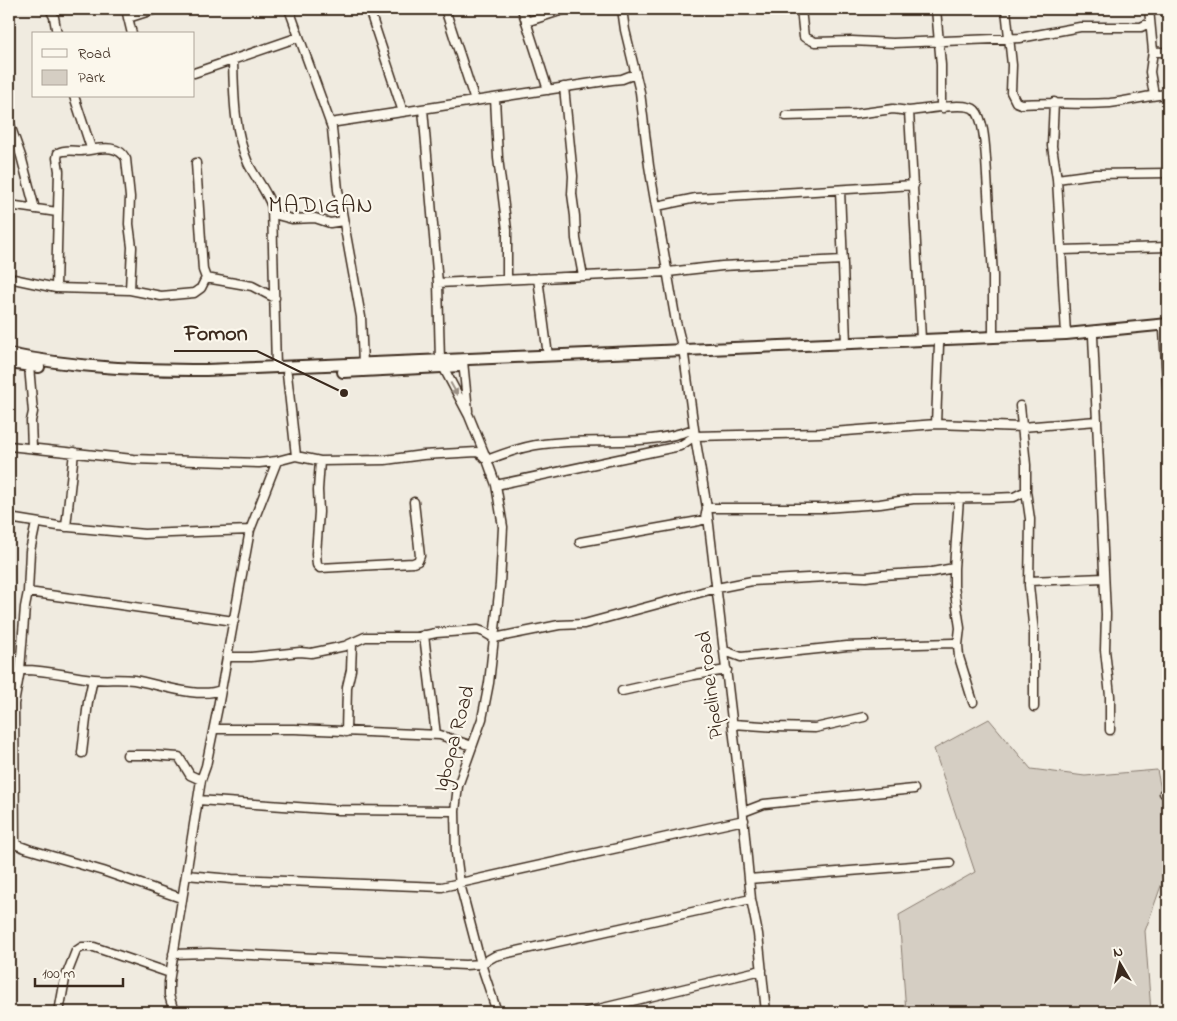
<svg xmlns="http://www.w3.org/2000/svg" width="1177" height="1021" font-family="'Indie Flower',sans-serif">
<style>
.green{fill:#d5cec3;stroke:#887c70}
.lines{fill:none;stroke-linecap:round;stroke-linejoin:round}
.minor-casing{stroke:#3b2a1e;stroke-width:11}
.major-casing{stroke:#3b2a1e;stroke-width:14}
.minor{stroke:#fbf7ec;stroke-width:8}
.major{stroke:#fbf7ec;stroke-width:10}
.oneway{fill:#9b9085}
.labels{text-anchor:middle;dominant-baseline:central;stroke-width:4.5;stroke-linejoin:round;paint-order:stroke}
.street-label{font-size:21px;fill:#3b2a1e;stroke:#fbf7ec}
.quarter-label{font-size:24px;letter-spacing:1px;fill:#3b2a1e;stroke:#fbf7ec}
.leader{fill:none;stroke:#3b2a1e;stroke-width:2}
.callout-dot{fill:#3b2a1e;stroke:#fbf7ec;stroke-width:2}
.callout-label{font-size:22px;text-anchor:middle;font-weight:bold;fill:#3b2a1e;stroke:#fbf7ec;stroke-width:4.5;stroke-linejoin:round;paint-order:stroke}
</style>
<rect width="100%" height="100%" fill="#f0ebe0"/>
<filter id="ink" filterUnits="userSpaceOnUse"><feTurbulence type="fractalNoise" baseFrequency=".02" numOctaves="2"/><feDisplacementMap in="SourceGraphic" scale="10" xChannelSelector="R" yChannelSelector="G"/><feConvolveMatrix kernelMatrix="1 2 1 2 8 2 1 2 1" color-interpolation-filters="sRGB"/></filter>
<g filter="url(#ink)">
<path class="green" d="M 989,719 L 1031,769 L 1085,776 L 1157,770 L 1168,825 L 1168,866 L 1145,931 L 1151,1012 L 906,1012 L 899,915 L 975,872 L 934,749 Z"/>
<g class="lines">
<g class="minor-casing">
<path id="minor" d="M 50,9 L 54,17 L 57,34
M 126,9 L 132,34
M 289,9 L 332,128 L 338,190 L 361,317 L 363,364
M 369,9 L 403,112
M 445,9 L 475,101
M 522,9 L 548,90
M 622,9 L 625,30 L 640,92 L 649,166 L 676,322 L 683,350
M 801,9 L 804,37 L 815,42 L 852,41 L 893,43 L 1020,38 L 1080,27 L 1141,27 L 1149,23
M 936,9 L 941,65 L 941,104 L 943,108
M 1006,9 L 1012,65 L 1011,92 L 1016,102 L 1021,104 C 1051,102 1080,105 1110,103 C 1130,101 1149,95 1168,94
M 1149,9 L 1153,51 L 1150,72 L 1154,95
M 128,18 L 156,9
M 526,22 L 566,9
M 1153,51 L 1168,53
M 233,61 C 234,96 234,131 248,163 C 255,178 267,191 272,207 L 276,368
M 194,73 L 299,37
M 564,87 L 573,176 L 572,194 L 575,216 L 576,239 L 583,276
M 74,96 L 91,148
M 495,98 L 498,158 L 507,230 L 507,279
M 1054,102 L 1052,146 L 1057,179 L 1066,334
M 423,109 L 438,283 L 440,361 L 469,416 L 487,460 L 496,485 L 503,527 L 500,584 L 489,683 L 482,719 L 458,786 L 455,811 L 456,853 L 460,884 L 481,964 L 497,1012
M 909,111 C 922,110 967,101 975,110 C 984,119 985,146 986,159 L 993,276 L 993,337
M 786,116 L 856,114 L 893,109 L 909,111 L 921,339
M 9,122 L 21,156 L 35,209
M 330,123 L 612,80 L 622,79 L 635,74
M 196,163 L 203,270 L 206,278 L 252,286 L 275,298
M 1057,179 L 1094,174 L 1168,173
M 840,190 L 846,342
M 9,205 L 57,212
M 657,206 L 696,198 L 914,185
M 273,214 L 292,219 L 315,218 L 330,223 L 343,221
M 1062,250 L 1168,247
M 9,278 L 56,288 L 130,290 L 161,296 L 194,293 L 201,288 L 206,278
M 538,278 L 548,356
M 438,283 L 668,272 L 722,266 L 843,260
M 56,288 L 59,171 L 57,158 L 58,153 C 65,149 73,151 81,151 C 96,150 117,142 126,159 L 130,197 L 129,224 L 132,247 L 130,290
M 1164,330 L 1168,399
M 1093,336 L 1106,614 L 1105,650 L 1110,696 L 1110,730
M 684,355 L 695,436 L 707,508 L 741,796 L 751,899 L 758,934 L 766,1012
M 463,361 L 468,411
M 29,366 L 33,412 L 31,421 L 32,448
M 287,374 L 296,456
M 1020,406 L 1026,465 L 1026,491 L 1030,519 L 1029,585 L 1034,633 L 1034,707
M 1168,414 L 1168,438
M 936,424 L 939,344
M 9,446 L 133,459 L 259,463 L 277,461 L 296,456 L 320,461 L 385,460 L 423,455 L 477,452 L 481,454 L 487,460 C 505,453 524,446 543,444 C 594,437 644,448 694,429
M 320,461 L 318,490 L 319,512 L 316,554 L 317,565 L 320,568 L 413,563 L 418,561 L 420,556 L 414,502
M 496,485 L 680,446 L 695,436 L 820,433 L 936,424 L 1022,427 L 1097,421
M 959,498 L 954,568 L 954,586 L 960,628 L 958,645 L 959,657 L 973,702
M 9,518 L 58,526 L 144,534 L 250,530
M 36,523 L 30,551 L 28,592 L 25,607 L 20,670 L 14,704 L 15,842 L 17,845 L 28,849 L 103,871 L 181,898
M 66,527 L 74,452
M 580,542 L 699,521 L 705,519 L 707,508 L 824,508 L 880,504 L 913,499 L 991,498 L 1014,497 L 1026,491
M 1029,581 L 1104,578
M 28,592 L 234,621
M 424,635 L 436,735
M 725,651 L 741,657 L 847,646 L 953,643 L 958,645
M 227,657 L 251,657 L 300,652 L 311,653 L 345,646 L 365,637 L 417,637 L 436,633 L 478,630 L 484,632 L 494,638 L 559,625 L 584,624 L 717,588 L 752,581 L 845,576 L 866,577 L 882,575 L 932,572 L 954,568
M 20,670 C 43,669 63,675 85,678 C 101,681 118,678 134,680 C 158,684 198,699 221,690
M 622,691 L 694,675 L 727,670
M 733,724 L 776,727 L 815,728 L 864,717
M 214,729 L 295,729 L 440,735 L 472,746
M 346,732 L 347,687 L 351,670 L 352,644
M 82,753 L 88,702 L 93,679
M 127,755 L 150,755 L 179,757 L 190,775 L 201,780
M 1164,793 L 1168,793
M 198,800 L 339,810 L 455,811
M 743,812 L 764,804 L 914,789
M 186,875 L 232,879 L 442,887 L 744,820
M 749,879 L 950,863
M 173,954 L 209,953 L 465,965 L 481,964 L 495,956 L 751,899
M 59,1012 L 65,979 L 76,951 L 82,947 L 94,947 L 170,973
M 174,1012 L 169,995 L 169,982 L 201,780 L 206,766 L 218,707 L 250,530 L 277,461
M 586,1012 L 762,970"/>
</g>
<g class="major-casing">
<path id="major" d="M 9,354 C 74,368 140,370 206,370 L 1066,334 L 1168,324
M 9,363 L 39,367
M 343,372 L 461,366"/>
</g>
<use href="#minor" class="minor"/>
<use href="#major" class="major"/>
</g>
<defs><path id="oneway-solid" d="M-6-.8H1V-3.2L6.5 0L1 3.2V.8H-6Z" transform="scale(1.25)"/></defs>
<use class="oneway" href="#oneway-solid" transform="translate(454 389) rotate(61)"/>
</g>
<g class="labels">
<g class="street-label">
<text transform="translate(711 685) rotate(-97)">Pipeline road</text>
<text transform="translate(455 739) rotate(-75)">Igbopa Road</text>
</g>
<g class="quarter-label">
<text x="321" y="206">MADIGAN</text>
</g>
</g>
<path class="leader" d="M344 393L257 351H174"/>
<circle class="callout-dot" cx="344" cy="393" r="5"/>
<g class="callout-label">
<text x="216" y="340">Fomon</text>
</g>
<rect width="1177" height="1021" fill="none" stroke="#fbf7ec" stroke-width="30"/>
<rect x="15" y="15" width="1147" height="991" fill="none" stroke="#3b2a1e" stroke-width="2" filter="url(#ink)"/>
<rect x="32" y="32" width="162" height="65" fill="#fbf7ec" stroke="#aea59a"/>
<rect x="42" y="49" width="25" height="8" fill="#fbf7ec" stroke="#aea59a"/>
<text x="78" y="58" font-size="15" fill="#3b2a1e">Road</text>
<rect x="42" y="70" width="25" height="15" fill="#d5cec3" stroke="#aea59a"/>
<text x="78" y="82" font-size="15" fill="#3b2a1e">Park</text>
<g transform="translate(1120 964) rotate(351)" stroke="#fbf7ec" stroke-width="4" paint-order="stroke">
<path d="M0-4L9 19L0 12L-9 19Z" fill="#3b2a1e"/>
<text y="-8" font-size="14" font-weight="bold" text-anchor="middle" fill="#3b2a1e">N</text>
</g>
<path d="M35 978v8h88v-8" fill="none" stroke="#3b2a1e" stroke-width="2.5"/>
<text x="42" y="978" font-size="15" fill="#3b2a1e" stroke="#fbf7ec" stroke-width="4" paint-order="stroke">100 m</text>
</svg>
